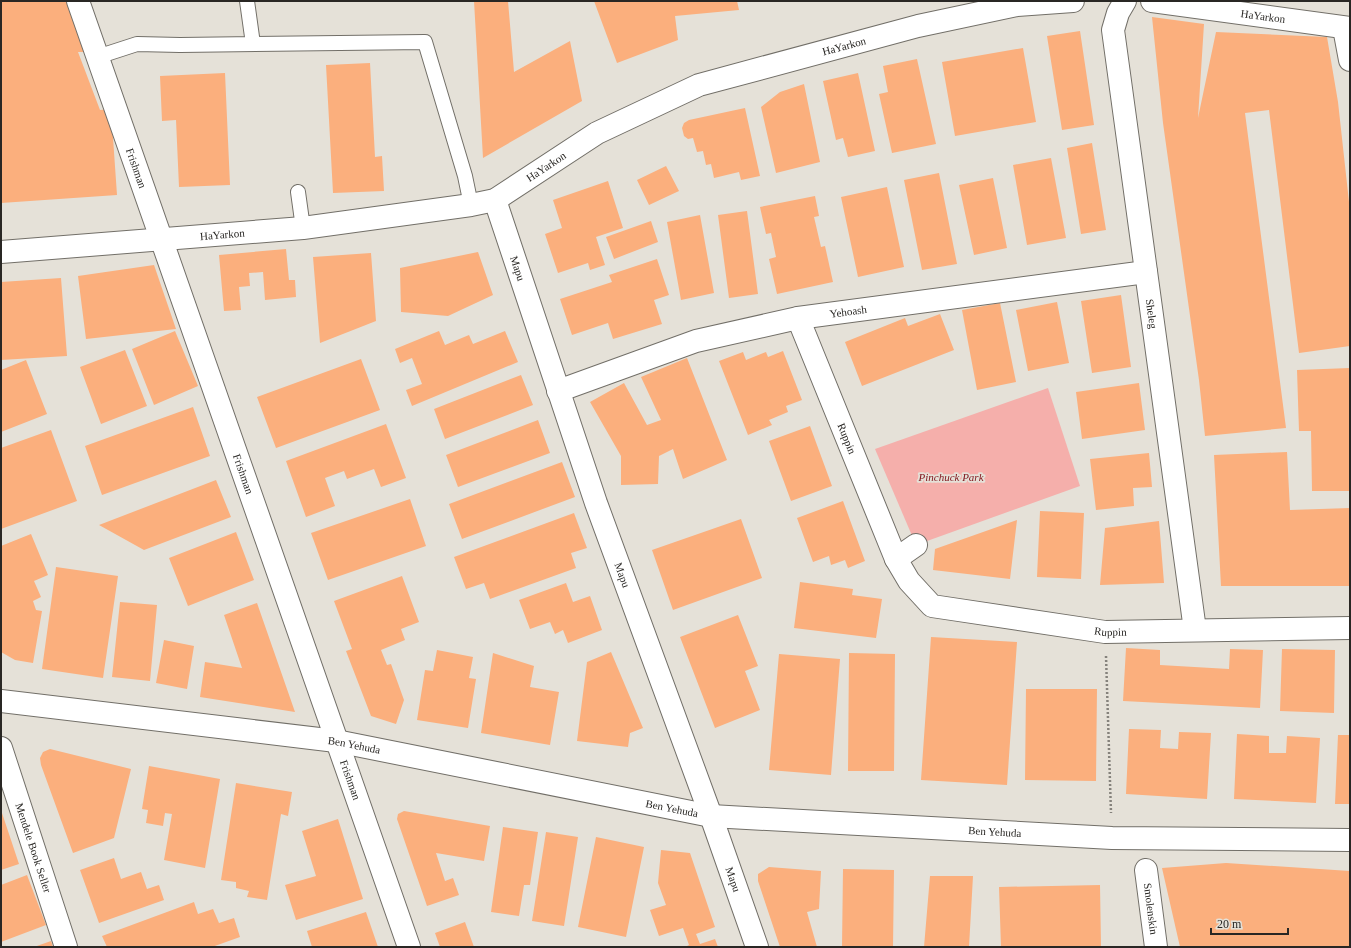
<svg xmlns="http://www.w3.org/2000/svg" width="1351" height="948" font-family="Georgia,serif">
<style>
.green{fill:#f5afab}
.building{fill:#fbaf7d}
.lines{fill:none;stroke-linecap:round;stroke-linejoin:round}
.lane-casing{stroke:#726f68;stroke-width:16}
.street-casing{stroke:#726f68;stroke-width:24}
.secondary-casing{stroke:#726f68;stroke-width:24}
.path{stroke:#85827c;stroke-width:2.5;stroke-dasharray:2 2;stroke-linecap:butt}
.lane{stroke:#fff;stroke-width:14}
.street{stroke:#fff;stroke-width:22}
.secondary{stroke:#fff;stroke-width:22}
.labels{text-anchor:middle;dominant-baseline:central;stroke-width:3.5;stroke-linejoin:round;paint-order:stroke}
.street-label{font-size:11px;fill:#292724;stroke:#e5e1d8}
.park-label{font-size:11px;font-style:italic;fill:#831920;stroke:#e5e1d8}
</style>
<rect width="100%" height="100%" fill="#e5e1d8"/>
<path class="green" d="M 1048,388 L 1080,486 L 916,545 L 875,449 Z"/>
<path class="building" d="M 1,1 L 66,1 L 84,52 L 78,52 L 100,110 L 111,109 L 117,195 L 1,203 Z
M 474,1 L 508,1 L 514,72 L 570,41 L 582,101 L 483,158 Z
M 594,1 L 737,1 L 739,10 L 675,16 L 678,40 L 617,63 Z
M 1152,17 L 1204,24 L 1198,118 L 1216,32 L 1327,37 L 1338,102 L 1350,211 L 1350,346 L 1299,353 L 1269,110 L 1245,113 L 1286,428 L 1205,436 L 1199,380 L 1163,123 Z
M 1080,31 L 1094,125 L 1062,130 L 1047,36 Z
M 1023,48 L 1036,122 L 955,136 L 942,62 Z
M 917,59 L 936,144 L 892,153 L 879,94 L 888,92 L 883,66 Z
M 370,63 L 375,157 L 382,156 L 384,191 L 333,193 L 326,65 Z
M 225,73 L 230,185 L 179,187 L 176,120 L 162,121 L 160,76 Z
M 858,73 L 875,151 L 848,157 L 843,138 L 836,140 L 823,81 Z
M 804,84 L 820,162 L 776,173 L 761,107 L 780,92 Z
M 745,108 L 760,176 L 741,180 L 739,172 L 714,178 L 711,164 L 706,165 L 703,151 L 697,152 L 693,138 L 688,139 L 684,136 L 682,128 L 684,123 L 689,120 Z
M 1092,143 L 1106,230 L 1081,234 L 1067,148 Z
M 1051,158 L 1066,238 L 1027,245 L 1013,165 Z
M 666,166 L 679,191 L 649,205 L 637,180 Z
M 939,173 L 957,264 L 922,270 L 904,180 Z
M 993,178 L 1007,248 L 974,255 L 959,185 Z
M 608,181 L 623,228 L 596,237 L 605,265 L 590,270 L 588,263 L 558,273 L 545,234 L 562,228 L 553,200 Z
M 887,187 L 904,267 L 858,277 L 841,197 Z
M 815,196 L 819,216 L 814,217 L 821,247 L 825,246 L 833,282 L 777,294 L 769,259 L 776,257 L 771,233 L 766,234 L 760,207 Z
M 747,211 L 758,294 L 729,298 L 718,215 Z
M 700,215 L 714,293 L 681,300 L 667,222 Z
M 651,221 L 658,242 L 614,259 L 606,237 Z
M 286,249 L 289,280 L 295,280 L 296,297 L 265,300 L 263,272 L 249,273 L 250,286 L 239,287 L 241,310 L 224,311 L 219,255 Z
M 478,252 L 493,295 L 448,316 L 401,312 L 400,268 Z
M 371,253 L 376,321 L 320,343 L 313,257 Z
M 657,259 L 669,295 L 654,300 L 662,324 L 613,339 L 608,323 L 572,335 L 560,299 L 612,282 L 609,275 Z
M 154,265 L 176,329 L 86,339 L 78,276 Z
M 61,278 L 67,356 L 1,360 L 1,282 Z
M 1121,295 L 1131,367 L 1092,373 L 1081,301 Z
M 1057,302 L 1069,363 L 1028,371 L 1016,310 Z
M 1000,303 L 1016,382 L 977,390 L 962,310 Z
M 940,314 L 954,350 L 862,386 L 845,342 L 905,318 L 908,326 Z
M 175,331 L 198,386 L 154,405 L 132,349 Z
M 439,331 L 445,345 L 469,335 L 473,344 L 505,331 L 518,362 L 412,406 L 406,390 L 422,384 L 412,358 L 400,363 L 395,349 Z
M 125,350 L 147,406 L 101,424 L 80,367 Z
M 783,351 L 802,400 L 786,406 L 788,412 L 769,420 L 772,425 L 748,435 L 719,361 L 743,352 L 746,360 L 766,352 L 768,357 Z
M 687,358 L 727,460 L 683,479 L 673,449 L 659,456 L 658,484 L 621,485 L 621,456 L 590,402 L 624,383 L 647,425 L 661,420 L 641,377 Z
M 361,359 L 380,410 L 276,448 L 257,397 Z
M 26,360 L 47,414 L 1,432 L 1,370 Z
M 1350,368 L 1350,491 L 1312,491 L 1311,431 L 1299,431 L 1297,370 Z
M 521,375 L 533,405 L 445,439 L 434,409 Z
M 1139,383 L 1145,430 L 1082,439 L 1076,392 Z
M 193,407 L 210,456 L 102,495 L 85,446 Z
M 538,420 L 550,453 L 458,487 L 446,455 Z
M 386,424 L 406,478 L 381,487 L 374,469 L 347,479 L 344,471 L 325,478 L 335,506 L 306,517 L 286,461 Z
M 810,426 L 832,486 L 791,501 L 769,441 Z
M 51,430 L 77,501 L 1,529 L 1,448 Z
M 1287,452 L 1290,510 L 1350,508 L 1350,586 L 1221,586 L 1214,455 Z
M 1149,453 L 1152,487 L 1133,488 L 1134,506 L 1096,510 L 1090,459 Z
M 562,462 L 575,497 L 462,539 L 449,504 Z
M 216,480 L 231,517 L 144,550 L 99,525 Z
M 410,499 L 426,546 L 328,580 L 311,533 Z
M 843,501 L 865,561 L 848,568 L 845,560 L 831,565 L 829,556 L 813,562 L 797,518 Z
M 1040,511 L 1084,513 L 1081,579 L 1037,577 Z
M 574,513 L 587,548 L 571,553 L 576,568 L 490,599 L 484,583 L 466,589 L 454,557 Z
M 741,519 L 762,578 L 673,610 L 652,550 Z
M 1017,520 L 1010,579 L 933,570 L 935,549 Z
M 1159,521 L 1164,583 L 1100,585 L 1105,528 Z
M 236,532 L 254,580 L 188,606 L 169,558 Z
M 31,534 L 48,575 L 34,581 L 41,597 L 33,601 L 36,610 L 42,611 L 33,663 L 15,660 L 1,652 L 1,546 Z
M 56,567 L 118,576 L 103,678 L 42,669 Z
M 402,576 L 419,622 L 401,629 L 405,640 L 381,650 L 387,665 L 391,664 L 404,700 L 396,724 L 371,716 L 346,651 L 352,649 L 334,601 Z
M 800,582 L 853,589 L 852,595 L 882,599 L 876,638 L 794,628 Z
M 566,583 L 573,602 L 590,596 L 602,630 L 568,643 L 563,630 L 555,634 L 550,622 L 530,629 L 519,600 Z
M 120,602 L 157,605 L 150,681 L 112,677 Z
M 257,603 L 295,712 L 200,697 L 205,662 L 242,668 L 224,615 Z
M 738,615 L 758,666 L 745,671 L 760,710 L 715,728 L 680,637 Z
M 931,637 L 1017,642 L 1007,785 L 921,780 Z
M 164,640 L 194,646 L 187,689 L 156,683 Z
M 1126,648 L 1160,650 L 1160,665 L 1229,669 L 1230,649 L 1263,650 L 1260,708 L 1123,701 Z
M 1282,649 L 1335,650 L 1334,713 L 1280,711 Z
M 437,650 L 473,657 L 469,678 L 476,679 L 468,728 L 417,720 L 425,670 L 433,671 Z
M 611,652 L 643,728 L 630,733 L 628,747 L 577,741 L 587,662 Z
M 493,653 L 534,666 L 530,687 L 559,692 L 550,745 L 481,733 Z
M 849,653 L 895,654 L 894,771 L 848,771 Z
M 779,654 L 840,659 L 831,775 L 769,770 Z
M 1026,689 L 1097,689 L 1096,781 L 1025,780 Z
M 1129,729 L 1161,730 L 1160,748 L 1178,749 L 1179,732 L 1211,733 L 1207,799 L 1126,794 Z
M 1237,734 L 1269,736 L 1269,753 L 1286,753 L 1287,736 L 1320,738 L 1316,803 L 1234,799 Z
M 1338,735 L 1350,735 L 1350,804 L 1335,804 Z
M 50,749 L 131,769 L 114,838 L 73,853 L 41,765 L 40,758 L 43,752 Z
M 149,766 L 220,779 L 205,868 L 164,860 L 172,814 L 165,813 L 163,826 L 146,823 L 148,810 L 142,809 Z
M 236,783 L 292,792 L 288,816 L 281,814 L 267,900 L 247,897 L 249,891 L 236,888 L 236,882 L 221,880 Z
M 1,810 L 19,864 L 1,870 Z
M 404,811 L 490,826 L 484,861 L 436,853 L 445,881 L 453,878 L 459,895 L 427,906 L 397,819 L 398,814 Z
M 338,819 L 363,899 L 296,920 L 285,885 L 316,876 L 302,831 Z
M 503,827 L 538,832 L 530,885 L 524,885 L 519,916 L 491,912 Z
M 546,832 L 578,837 L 564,926 L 532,921 Z
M 596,837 L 644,847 L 626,937 L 578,927 Z
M 661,850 L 690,853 L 715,927 L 696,934 L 700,944 L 715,939 L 718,947 L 685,947 L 689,945 L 683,928 L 659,936 L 650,910 L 666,905 L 658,883 Z
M 114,858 L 121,879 L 141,872 L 147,889 L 159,885 L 164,900 L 99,923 L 80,870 Z
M 1226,863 L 1350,871 L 1350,947 L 1180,947 L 1162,868 Z
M 769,867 L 821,871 L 819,909 L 807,912 L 817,947 L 780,947 L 758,881 L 758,874 Z
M 843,869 L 894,870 L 893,947 L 842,947 Z
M 27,875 L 46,925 L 1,942 L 1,885 Z
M 930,876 L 973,876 L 969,947 L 924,947 Z
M 1100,885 L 1101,947 L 1001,947 L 999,887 Z
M 194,902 L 198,914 L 213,909 L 219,923 L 234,918 L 240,937 L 212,947 L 107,947 L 102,936 Z
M 366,912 L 378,947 L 312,947 L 307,931 Z
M 465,922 L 474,947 L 440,947 L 435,933 Z
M 51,941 L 53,947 L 34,947 Z"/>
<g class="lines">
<g class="lane-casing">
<path id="lane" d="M 247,1 L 253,44
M 97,57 L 137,44 L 180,45 L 425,42 L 465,176 L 471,205
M 298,192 L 303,228"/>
</g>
<g class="street-casing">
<g id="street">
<path id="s1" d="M 1125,1 L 1118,13 L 1113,30 L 1195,630"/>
<path id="s2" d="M 495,200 L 596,503 L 711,816 L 757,947"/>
<path id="s3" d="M 798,318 L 896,559 L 909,581 L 932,606 L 1105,632 L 1350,628"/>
<path id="s4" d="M 558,391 L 696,341 L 798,318 L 1146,272"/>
<path d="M 896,559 L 916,545"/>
<path id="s5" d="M 1,748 L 66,947"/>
<path id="s6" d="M 1146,870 L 1156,947"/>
</g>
</g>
<g class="secondary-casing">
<g id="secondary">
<path id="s7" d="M 78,1 L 409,947"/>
<path id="s8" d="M 1152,1 L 1350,28"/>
<path d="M 1344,28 L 1350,60"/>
<path id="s9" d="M 1,252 L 303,228 L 471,205 L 495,200 L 597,133 L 699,85 L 918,26 L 1017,5 L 1073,1"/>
<path id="s10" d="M 1,701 L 336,741 L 711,816 L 1112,838 L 1350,840"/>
</g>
</g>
<path class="path" d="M 1106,656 L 1111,813"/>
<use href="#lane" class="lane"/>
<use href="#street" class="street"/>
<use href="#secondary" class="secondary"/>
</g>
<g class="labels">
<g class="street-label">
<text stroke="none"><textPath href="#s8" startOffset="112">HaYarkon</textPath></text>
<text stroke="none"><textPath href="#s9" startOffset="882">HaYarkon</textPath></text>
<text stroke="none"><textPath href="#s9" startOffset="558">HaYarkon</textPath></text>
<text stroke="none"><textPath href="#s7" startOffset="177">Frishman</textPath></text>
<text stroke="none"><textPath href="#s9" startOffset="222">HaYarkon</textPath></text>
<text stroke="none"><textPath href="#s2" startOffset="72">Mapu</textPath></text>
<text stroke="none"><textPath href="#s4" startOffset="302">Yehoash</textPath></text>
<text stroke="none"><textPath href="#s1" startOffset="318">Sheleg</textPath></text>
<text stroke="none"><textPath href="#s3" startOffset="130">Ruppin</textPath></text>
<text stroke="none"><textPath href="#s7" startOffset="501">Frishman</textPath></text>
<text stroke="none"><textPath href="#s2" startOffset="396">Mapu</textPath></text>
<text stroke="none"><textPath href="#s3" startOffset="500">Ruppin</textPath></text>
<text stroke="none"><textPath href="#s10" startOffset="356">Ben Yehuda</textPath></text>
<text stroke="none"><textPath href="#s7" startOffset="825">Frishman</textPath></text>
<text stroke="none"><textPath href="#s10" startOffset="680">Ben Yehuda</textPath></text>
<text stroke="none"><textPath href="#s10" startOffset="1004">Ben Yehuda</textPath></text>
<text stroke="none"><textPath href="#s5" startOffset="105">Mendele Book Seller</textPath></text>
<text stroke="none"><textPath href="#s2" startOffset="720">Mapu</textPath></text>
<text stroke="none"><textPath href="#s6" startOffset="39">Smolenskin</textPath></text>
</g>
<g class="park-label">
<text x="951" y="477">Pinchuck Park</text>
</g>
</g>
<rect width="1351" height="948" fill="none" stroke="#292724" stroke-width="4"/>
<path d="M1211 928v6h77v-6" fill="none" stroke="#292724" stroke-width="2"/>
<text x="1217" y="928" font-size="12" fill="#292724" stroke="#e5e1d8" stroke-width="3" paint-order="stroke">20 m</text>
</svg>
